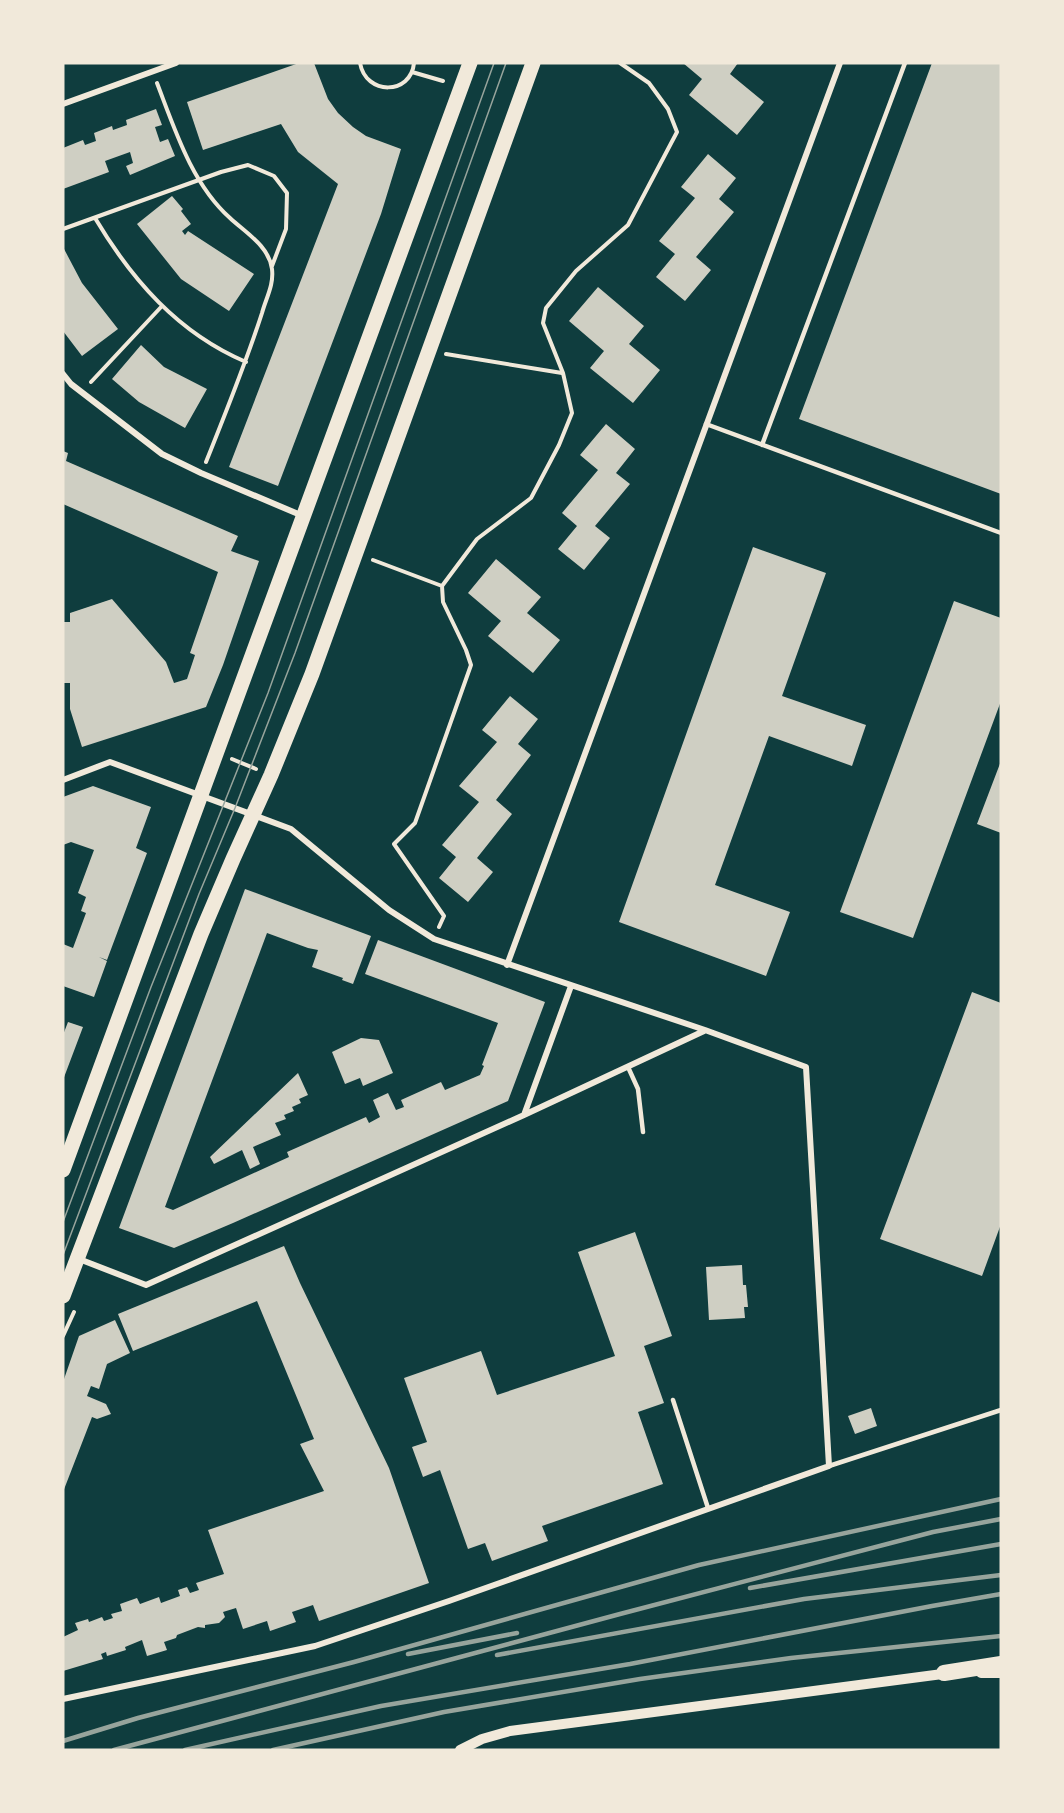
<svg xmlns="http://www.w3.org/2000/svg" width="1064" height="1813" font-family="Arial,sans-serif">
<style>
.building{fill:#cfcfc3}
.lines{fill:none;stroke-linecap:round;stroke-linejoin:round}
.path{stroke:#f1e9da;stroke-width:4}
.service{stroke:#f1e9da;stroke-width:4.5}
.minor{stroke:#f1e9da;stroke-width:6}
.tertiary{stroke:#f1e9da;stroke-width:10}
.primary{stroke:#f1e9da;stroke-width:15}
.trunk{stroke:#f1e9da;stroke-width:16}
.tram{stroke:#97a49c;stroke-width:1.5}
.rail{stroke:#97a49c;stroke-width:4.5}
</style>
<rect width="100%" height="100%" fill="#0f3d3e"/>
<path class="building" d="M 299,63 L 314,63 L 328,99 L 338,113 L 353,127 L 366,136 L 401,149 L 381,214 L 278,486 L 229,467 L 338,184 L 298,152 L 281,124 L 203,150 L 187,102 Z
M 683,63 L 738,63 L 730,74 L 764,102 L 737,135 L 689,95 L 702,79 Z
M 932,63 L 1001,63 L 1001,494 L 799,419 Z
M 156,109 L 162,125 L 155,127 L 160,142 L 168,139 L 175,156 L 130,175 L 126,166 L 133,163 L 130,152 L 105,161 L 109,172 L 63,189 L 63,148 L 83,140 L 85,145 L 96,141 L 94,133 L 112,126 L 113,130 L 127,125 L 126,120 Z
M 708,154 L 736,178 L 719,199 L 734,212 L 696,257 L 711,270 L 685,301 L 656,277 L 675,254 L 659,241 L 695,198 L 681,187 Z
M 172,196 L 183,209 L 181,211 L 191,224 L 182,231 L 185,235 L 188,231 L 254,274 L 229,311 L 181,279 L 137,224 Z
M 63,247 L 82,283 L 118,329 L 82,356 L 63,331 Z
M 598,287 L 644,326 L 629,344 L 660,370 L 633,403 L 590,368 L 604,351 L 569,321 Z
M 141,345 L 164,367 L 207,389 L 185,428 L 139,402 L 112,379 Z
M 606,424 L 635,449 L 616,473 L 630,484 L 595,526 L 610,538 L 584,570 L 558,549 L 577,526 L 562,513 L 598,470 L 580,455 Z
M 63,451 L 68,453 L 66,461 L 238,536 L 231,551 L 259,561 L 223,665 L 206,707 L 82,747 L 70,709 L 70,683 L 63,683 L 63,622 L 70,622 L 70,613 L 112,599 L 166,662 L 174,683 L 187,679 L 195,655 L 190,653 L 218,572 L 63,504 Z
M 753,547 L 826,573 L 782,696 L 866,725 L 852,766 L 769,736 L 715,885 L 790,912 L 766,976 L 619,922 Z
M 496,559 L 541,597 L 527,613 L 560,640 L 533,673 L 488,636 L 501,621 L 468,593 Z
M 954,601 L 1001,618 L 1001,701 L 913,938 L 840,912 Z
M 510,696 L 538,719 L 518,744 L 531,755 L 496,800 L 512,814 L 477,858 L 493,872 L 468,902 L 439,878 L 456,857 L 442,845 L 479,802 L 459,786 L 497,742 L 482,730 Z
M 1001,761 L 1001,833 L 977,824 Z
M 93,786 L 151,807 L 136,848 L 147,853 L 107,960 L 99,957 L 107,961 L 94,997 L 63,986 L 63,944 L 73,948 L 86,913 L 81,911 L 86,897 L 78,893 L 94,850 L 71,842 L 63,845 L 63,797 Z
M 245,889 L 371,936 L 353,984 L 342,980 L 343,978 L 312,967 L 318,950 L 308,948 L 267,933 L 165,1207 L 173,1210 L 289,1157 L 287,1152 L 366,1117 L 369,1123 L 380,1117 L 373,1100 L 388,1093 L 396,1110 L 404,1107 L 401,1100 L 441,1082 L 445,1090 L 480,1075 L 484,1066 L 482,1065 L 498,1023 L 365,974 L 378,940 L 545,1002 L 508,1101 L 233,1223 L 174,1248 L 119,1228 Z
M 972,992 L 1001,1003 L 1001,1224 L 982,1276 L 880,1239 Z
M 68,1022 L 83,1027 L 63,1080 L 63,1035 Z
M 361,1038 L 379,1040 L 393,1073 L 363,1086 L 360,1078 L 345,1084 L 332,1052 Z
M 298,1073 L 308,1095 L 299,1099 L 301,1103 L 292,1107 L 294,1111 L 284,1115 L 286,1119 L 275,1123 L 281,1135 L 253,1147 L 260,1164 L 250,1169 L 242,1150 L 214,1164 L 210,1157 Z
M 635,1232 L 672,1336 L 644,1346 L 664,1403 L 638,1412 L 663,1484 L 542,1526 L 548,1541 L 492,1561 L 485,1543 L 468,1549 L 440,1470 L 423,1477 L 412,1447 L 427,1442 L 404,1378 L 481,1351 L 497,1395 L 615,1356 L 578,1252 Z
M 284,1246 L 300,1283 L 389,1468 L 429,1583 L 319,1621 L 313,1605 L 292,1612 L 296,1622 L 270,1631 L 267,1621 L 243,1629 L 236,1608 L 223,1612 L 225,1617 L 219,1623 L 205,1625 L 205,1628 L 198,1627 L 177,1635 L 176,1638 L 164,1642 L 167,1650 L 147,1656 L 142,1640 L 125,1647 L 126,1650 L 107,1656 L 106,1652 L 101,1654 L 103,1659 L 63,1671 L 63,1637 L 78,1630 L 75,1623 L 88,1619 L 89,1622 L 102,1617 L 104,1621 L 113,1618 L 111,1614 L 122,1611 L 120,1604 L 137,1598 L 140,1604 L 159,1597 L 161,1603 L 180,1596 L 178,1590 L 187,1587 L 190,1593 L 199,1590 L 196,1583 L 224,1574 L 208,1530 L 324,1491 L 300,1444 L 314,1439 L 257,1301 L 133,1351 L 118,1314 Z
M 742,1265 L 743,1285 L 746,1285 L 748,1307 L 744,1307 L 745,1318 L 709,1320 L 706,1267 Z
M 115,1320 L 130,1353 L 107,1364 L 99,1389 L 91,1386 L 87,1396 L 106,1404 L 111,1414 L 97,1419 L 92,1417 L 63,1492 L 63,1382 L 79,1336 Z
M 871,1408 L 877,1426 L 855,1434 L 848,1416 Z"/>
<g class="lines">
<path class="path" d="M 360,63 C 366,96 411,95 414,63
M 412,72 L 443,81
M 157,83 C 175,130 192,184 230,218 C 246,233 269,246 272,269 C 274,285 266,298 262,313 C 246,363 226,412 206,462
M 95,218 C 132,280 178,333 246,362
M 63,229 L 221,172 L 248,165 L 274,176 L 287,193 L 286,229 L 272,266
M 446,354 L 562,373
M 91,382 L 162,306
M 373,560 L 442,586
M 232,759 L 256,769
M 439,927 L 444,916 L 394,844 L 415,823 L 471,665 L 466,650 L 443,602 L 442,586 L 477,539 L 531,498 L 559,445 L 572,413 L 563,373 L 543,323 L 546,308 L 576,271 L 628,225 L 677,132 L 668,109 L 649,83 L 620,63
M 63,1336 L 74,1312"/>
<path class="service" d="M 706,424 L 1001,533
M 762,445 L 905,63
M 628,1067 L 638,1089 L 643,1132
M 673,1400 L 708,1508
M 829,1466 L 1001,1410"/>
<path class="minor" d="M 63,104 L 176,63
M 63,374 L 71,384 L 162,454 L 201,473 L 303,516
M 63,780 L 110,762 L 291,829 L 389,910 L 434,939 L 705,1030 L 806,1067 L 829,1466 L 449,1601 L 315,1646 L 63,1699
M 507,965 L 840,63
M 524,1115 L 571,986
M 79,1259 L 146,1285 L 524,1115 L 704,1031"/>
<path class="tertiary" d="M 981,1673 L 1001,1673
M 460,1750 L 482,1739 L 510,1731 L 950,1673"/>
<path class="primary" d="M 63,1170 L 470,63
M 63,1296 L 201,934 L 233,859 L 271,775 L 312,674 L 533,63"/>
<path class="trunk" d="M 944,1673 L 1001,1664"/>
<path class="tram" d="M 63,1222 L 151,987 L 268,693 L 494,63
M 63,1255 L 199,894 L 235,808 L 295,653 L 506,63"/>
<path class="rail" d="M 750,1588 L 1001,1544
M 408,1654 L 517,1633
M 497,1655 L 804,1599 L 1001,1575
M 63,1741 L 138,1718 L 354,1662 L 699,1565 L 1001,1499
M 114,1750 L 620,1614 L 933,1532 L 1001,1519
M 185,1750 L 381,1706 L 630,1664 L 932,1606 L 1001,1594
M 273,1750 L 444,1712 L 640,1679 L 791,1658 L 1001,1636"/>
</g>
<rect width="1064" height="1813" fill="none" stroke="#f1e9da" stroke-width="129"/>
</svg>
